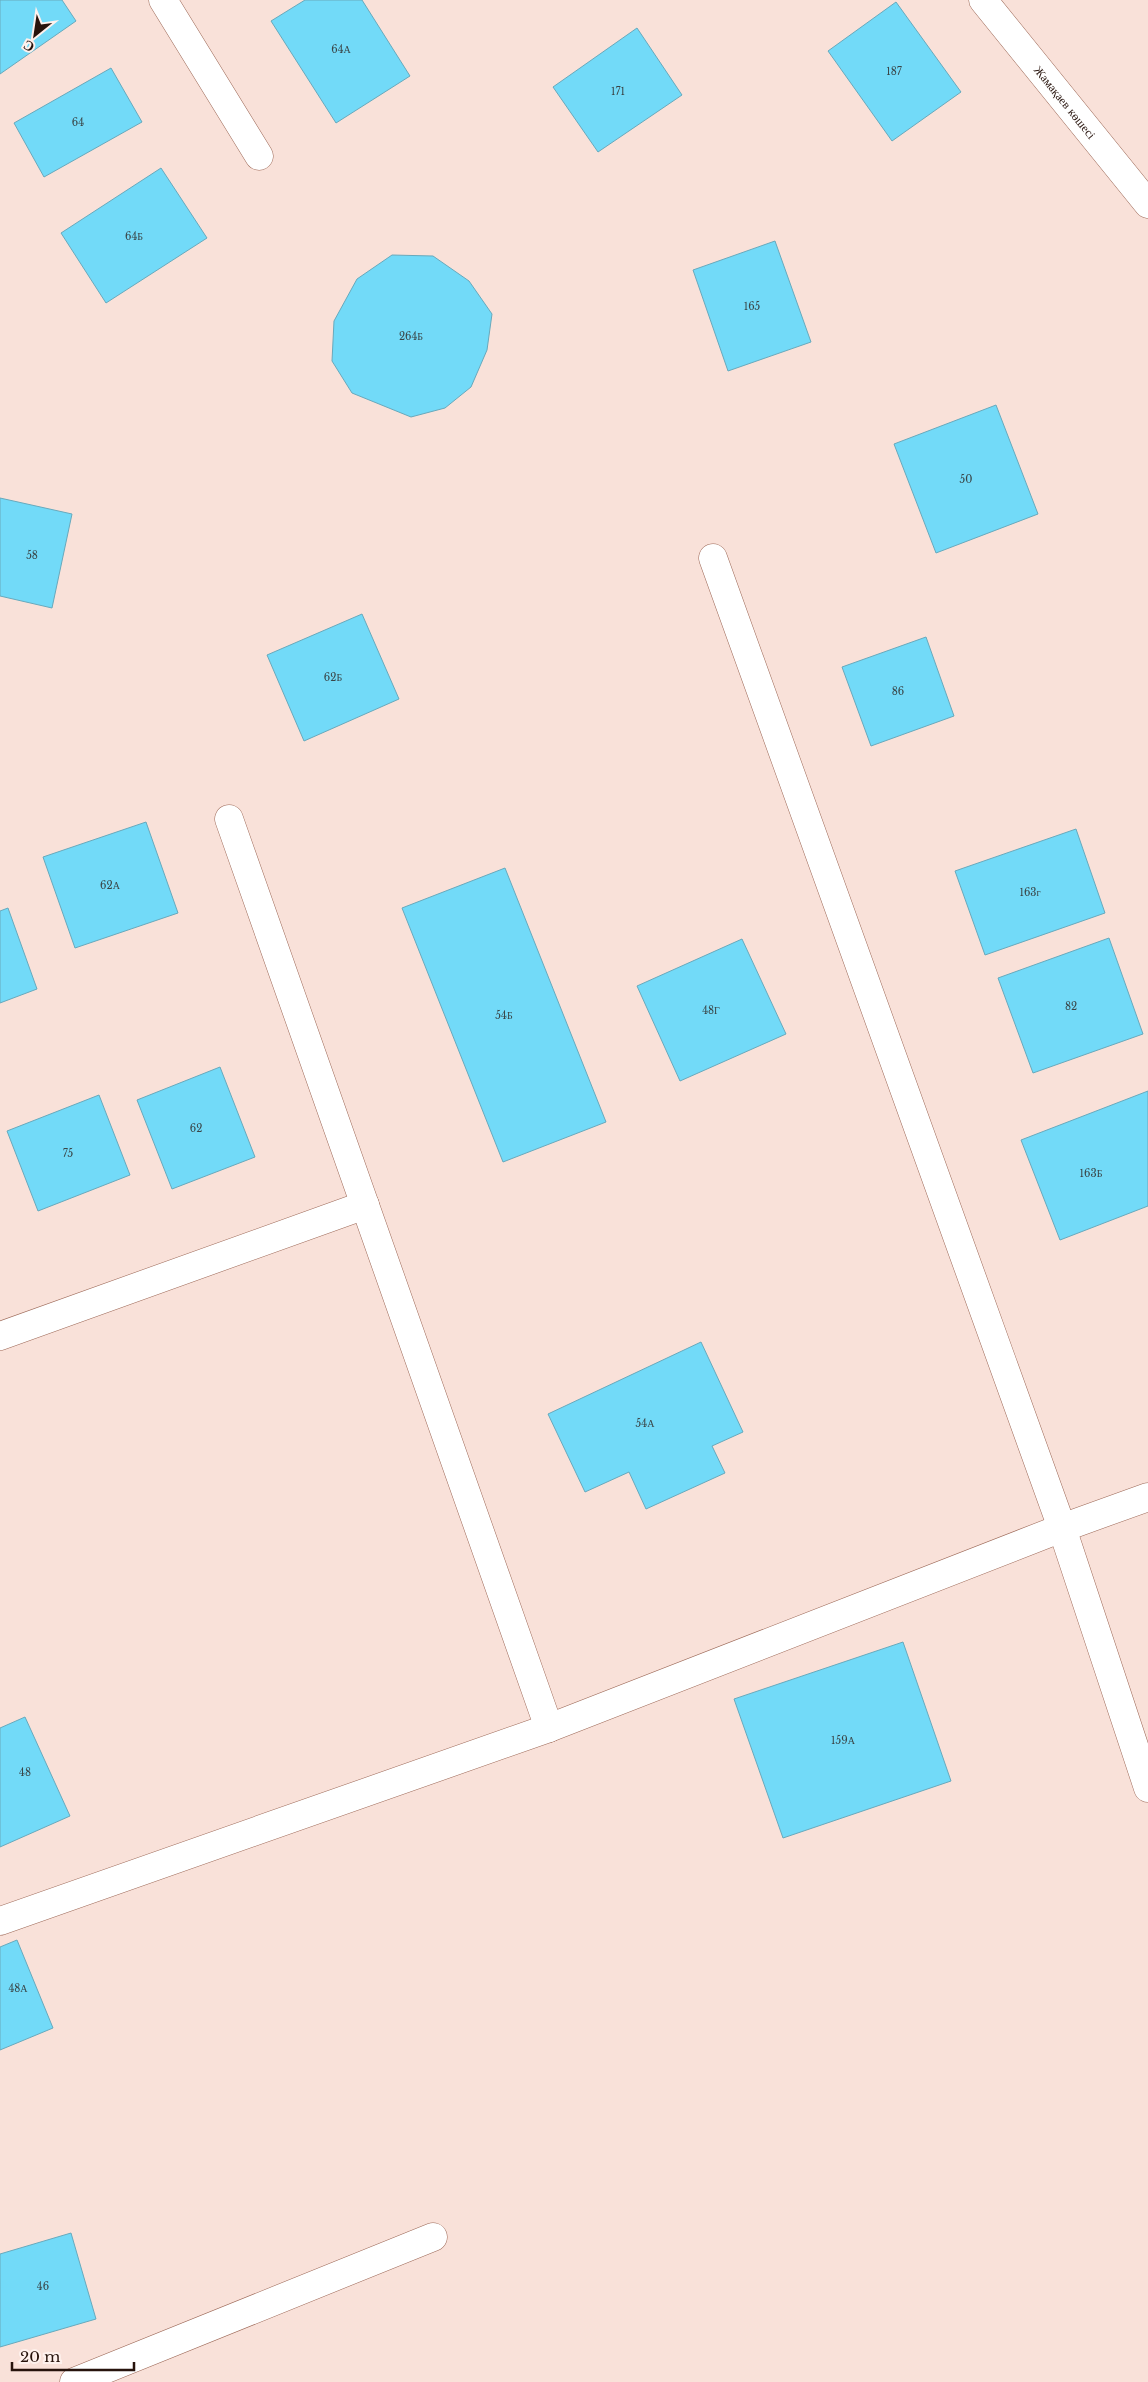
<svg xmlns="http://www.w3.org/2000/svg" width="1148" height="2382" font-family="'Libre Baskerville',serif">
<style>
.building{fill:#72daf8;stroke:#68a9bc}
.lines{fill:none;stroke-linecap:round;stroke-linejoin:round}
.minor-casing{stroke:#9d6958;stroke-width:29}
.minor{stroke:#fff;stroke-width:28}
.labels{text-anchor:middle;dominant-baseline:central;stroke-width:4;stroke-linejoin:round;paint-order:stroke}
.number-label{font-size:10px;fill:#3a4547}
.street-label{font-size:12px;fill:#27130c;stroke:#fef1ed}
</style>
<rect width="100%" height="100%" fill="#f9e1d9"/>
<path class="building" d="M 0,0 L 62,0 L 76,21 L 0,74 Z
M 305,0 L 362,0 L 410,76 L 336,123 L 271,21 Z
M 896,2 L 961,92 L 892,141 L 828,51 Z
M 637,28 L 682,95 L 598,152 L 553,87 Z
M 111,68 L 142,122 L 44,177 L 14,123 Z
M 161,168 L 207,238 L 106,303 L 61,233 Z
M 775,241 L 811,342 L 728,371 L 693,270 Z
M 392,255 L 433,256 L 469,281 L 492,314 L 487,350 L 471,387 L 445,408 L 411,417 L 352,393 L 332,361 L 334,321 L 357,279 Z
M 996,405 L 1038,514 L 936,553 L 894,444 Z
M 0,498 L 72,514 L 52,608 L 0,596 Z
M 362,614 L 399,699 L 304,741 L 267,655 Z
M 926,637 L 954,716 L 871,746 L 842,667 Z
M 146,822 L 178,913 L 75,948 L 43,857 Z
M 1076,829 L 1105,913 L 985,955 L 955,871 Z
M 505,868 L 606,1122 L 503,1162 L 402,908 Z
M 8,908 L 37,989 L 0,1003 L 0,911 Z
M 1109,938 L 1143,1034 L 1033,1073 L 998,978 Z
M 742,939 L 786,1034 L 680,1081 L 637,986 Z
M 220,1067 L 255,1157 L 172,1189 L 137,1100 Z
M 1148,1091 L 1148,1206 L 1060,1240 L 1021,1140 Z
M 99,1095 L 130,1175 L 38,1211 L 7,1131 Z
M 701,1342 L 743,1432 L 712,1446 L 725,1473 L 646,1509 L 629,1472 L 585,1492 L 548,1414 Z
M 903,1642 L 951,1781 L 783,1838 L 734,1699 Z
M 25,1717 L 70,1816 L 0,1847 L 0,1728 Z
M 17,1940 L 53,2028 L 0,2050 L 0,1947 Z
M 71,2233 L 96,2319 L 0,2347 L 0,2254 Z"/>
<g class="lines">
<g class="minor-casing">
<g id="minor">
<path d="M 163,0 L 259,156"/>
<path id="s1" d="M 983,0 L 1148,204"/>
<path d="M 713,558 L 1062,1528 L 1148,1788"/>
<path d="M 229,819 L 549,1728"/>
<path d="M 0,1336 L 365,1205"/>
<path d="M 0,1921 L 549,1728 L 1062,1528 L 1148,1497"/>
<path d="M 74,2382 L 433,2237"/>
</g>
</g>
<use href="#minor" class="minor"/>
</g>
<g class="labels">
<g class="number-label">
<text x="341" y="49">64А</text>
<text x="894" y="71">187</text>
<text x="618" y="91">171</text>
<text x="78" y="122">64</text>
<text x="134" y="236">64Б</text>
<text x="752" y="306">165</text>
<text x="411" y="336">264Б</text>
<text x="966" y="479">50</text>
<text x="32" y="555">58</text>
<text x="333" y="677">62Б</text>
<text x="898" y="691">86</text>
<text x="110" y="885">62А</text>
<text x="1030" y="892">163г</text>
<text x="1071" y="1006">82</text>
<text x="711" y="1010">48Г</text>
<text x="504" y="1015">54Б</text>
<text x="196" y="1128">62</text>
<text x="68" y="1153">75</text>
<text x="1091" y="1173">163Б</text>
<text x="645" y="1423">54А</text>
<text x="843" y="1740">159А</text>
<text x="25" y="1772">48</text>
<text x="18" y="1988">48А</text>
<text x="43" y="2286">46</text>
</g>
<g class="street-label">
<text stroke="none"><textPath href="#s1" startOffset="131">Жамақаев көшесі</textPath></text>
</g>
</g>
<g transform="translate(35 35) rotate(210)" stroke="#fef1ed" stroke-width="4" paint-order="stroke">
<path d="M0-4L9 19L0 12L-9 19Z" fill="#27130c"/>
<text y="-8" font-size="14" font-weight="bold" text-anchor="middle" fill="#27130c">С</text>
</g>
<path d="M12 2362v8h122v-8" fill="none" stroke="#27130c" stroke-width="2.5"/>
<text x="20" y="2362" font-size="15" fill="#27130c" stroke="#fef1ed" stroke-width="4" paint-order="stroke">20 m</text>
</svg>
